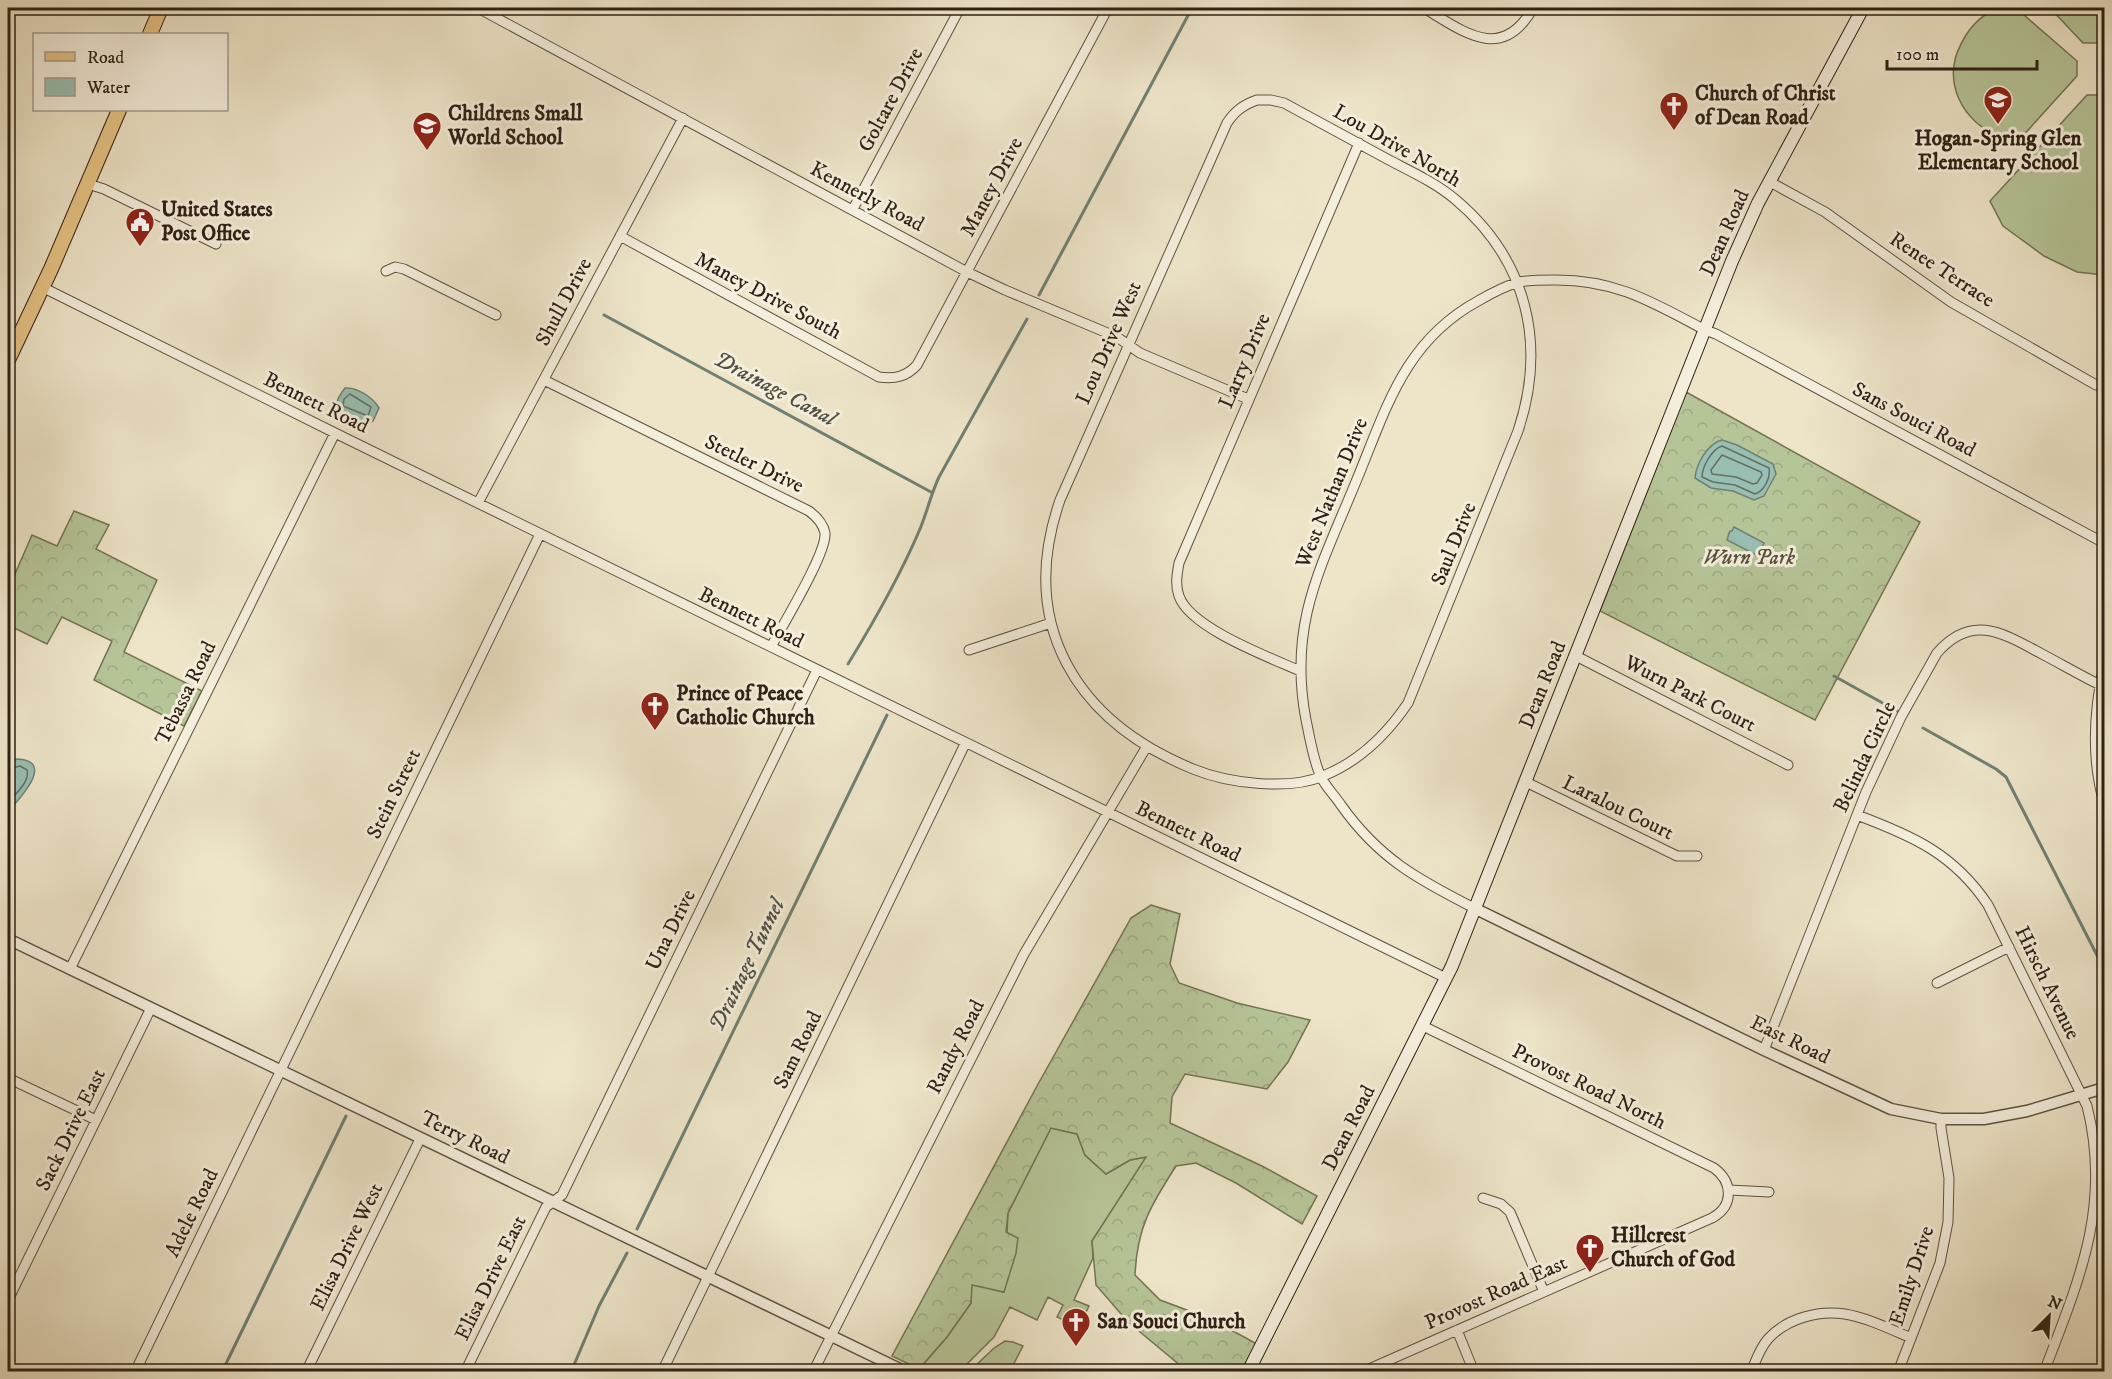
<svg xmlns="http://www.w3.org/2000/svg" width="2112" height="1379" font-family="'IM FELL DW Pica',serif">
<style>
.grass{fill:#b6c598;stroke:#727356;stroke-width:1.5}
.forest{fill:url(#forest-crowns);stroke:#727356;stroke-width:1.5}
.water{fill:#99bfb3;stroke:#6f8074;stroke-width:1.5}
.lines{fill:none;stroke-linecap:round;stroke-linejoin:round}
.shore{stroke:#647064;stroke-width:1.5}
.stream{stroke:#6f8074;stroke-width:3}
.minor-casing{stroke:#5f5242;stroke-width:11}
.tertiary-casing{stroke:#5f5242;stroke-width:13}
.secondary-casing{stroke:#2f2115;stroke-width:14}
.primary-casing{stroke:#2f2115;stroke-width:16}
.minor{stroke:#f4eedc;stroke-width:9}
.tertiary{stroke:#f4eedc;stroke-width:10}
.secondary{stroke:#f4eedc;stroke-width:12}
.primary{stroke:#e7c284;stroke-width:14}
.labels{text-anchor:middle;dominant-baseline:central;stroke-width:6;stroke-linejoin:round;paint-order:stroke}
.poi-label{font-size:21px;font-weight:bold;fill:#2f2115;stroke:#f4eedc;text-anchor:start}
.street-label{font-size:21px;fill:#2f2115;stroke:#f4eedc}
.park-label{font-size:21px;font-style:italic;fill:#58523c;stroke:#f4eedc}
.water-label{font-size:22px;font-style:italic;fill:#4f5044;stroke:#f4eedc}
</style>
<defs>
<pattern id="forest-crowns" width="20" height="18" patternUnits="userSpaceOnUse" patternTransform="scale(1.5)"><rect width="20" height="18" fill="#b6c598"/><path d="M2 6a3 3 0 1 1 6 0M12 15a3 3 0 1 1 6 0" fill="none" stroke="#9da982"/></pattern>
</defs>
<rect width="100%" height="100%" fill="#eee5c9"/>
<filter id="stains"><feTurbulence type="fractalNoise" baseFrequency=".00333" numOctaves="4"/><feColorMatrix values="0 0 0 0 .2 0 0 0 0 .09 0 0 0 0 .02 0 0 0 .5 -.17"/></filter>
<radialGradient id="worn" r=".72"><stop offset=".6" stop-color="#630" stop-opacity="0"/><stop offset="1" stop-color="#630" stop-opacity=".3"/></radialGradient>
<path class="grass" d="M 2006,8 L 2016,8 L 2077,61 L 2077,76 L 2020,139 C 1982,141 1948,102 1954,65 C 1955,55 1960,45 1966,35 C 1971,27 1980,17 1989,13 C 1994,10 2001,9 2006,8 Z
M 2050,8 L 2104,8 L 2104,37 L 2099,43 L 2083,43 Z
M 2087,95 L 2104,95 L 2104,275 L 2077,272 L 2044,256 L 2003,226 L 1990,201 Z
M 1051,1128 L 1077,1134 L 1085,1155 L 1106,1174 L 1130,1160 L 1147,1157 L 1092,1241 L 1093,1258 L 1074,1300 L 1089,1306 L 1079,1327 L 1057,1317 L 1063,1305 L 1048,1297 L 1037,1320 L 1010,1307 L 994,1337 L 960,1371 L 925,1371 L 919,1369 L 947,1337 L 971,1303 L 971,1284 L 1004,1292 L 1008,1213 Z
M 1005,1341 L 1013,1342 L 1023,1346 L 1010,1371 L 970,1371 L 994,1348 Z"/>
<path class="forest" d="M 1686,392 L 1920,522 L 1815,720 L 1600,611 Z
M 74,511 L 109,525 L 96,549 L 157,580 L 124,652 L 202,691 L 184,726 L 94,680 L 112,641 L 62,617 L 47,644 L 8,625 L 8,590 L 32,535 L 57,546 Z
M 1151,905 L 1180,914 L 1170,964 L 1179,983 L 1237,1003 L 1310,1020 L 1288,1062 L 1267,1089 L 1185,1074 L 1172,1097 L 1170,1123 L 1262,1166 L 1317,1196 L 1302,1224 L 1236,1183 L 1196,1163 L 1176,1166 C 1151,1205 1137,1227 1135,1275 L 1160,1300 L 1211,1319 L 1257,1344 L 1241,1371 L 1187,1371 L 1128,1322 L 1096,1285 L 1092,1241 L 1146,1157 L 1130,1160 L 1106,1174 L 1085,1155 L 1077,1134 L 1051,1128 L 1008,1213 L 1006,1232 L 1018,1238 L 1016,1253 L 1004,1292 L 972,1285 L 971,1303 L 947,1337 L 919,1369 L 892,1356 L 1037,1086 L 1131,918 Z"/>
<path class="water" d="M 345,388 C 358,387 373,398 379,408 L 373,421 L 367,425 L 337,410 C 335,401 340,395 345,388 Z
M 1722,440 L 1737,445 L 1773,464 L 1776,474 L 1764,496 L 1754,500 L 1733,491 L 1711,488 L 1695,478 C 1696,464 1708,443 1722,440 Z
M 1734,527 L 1764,543 L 1758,556 L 1727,540 L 1730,531 L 1732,531 Z
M 17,759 C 57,761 18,800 8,812 L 8,764 Z"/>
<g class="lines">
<path class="shore" d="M 350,394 L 371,407 L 368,416 L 343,406 L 344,399 Z
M 1722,446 L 1769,468 C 1771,478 1764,491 1755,494 L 1735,485 L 1713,482 L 1702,477 C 1702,467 1712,449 1722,446 Z
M 1722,455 L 1761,472 L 1762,475 L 1757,483 L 1753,484 L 1736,477 L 1712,474 L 1711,470 Z
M 8,769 L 20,766 L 27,770 C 30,782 15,794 8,803"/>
<path class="stream" d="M 1039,295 L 1192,8
M 604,315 L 931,492
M 848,664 C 875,620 900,576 920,529 C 927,512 931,494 939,477 L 1027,319
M 1834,676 L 1897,711
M 1923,728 L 1996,769 L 2006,777 L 2104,969
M 637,1229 L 887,715
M 222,1372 L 346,1116
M 571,1372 L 599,1306 L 627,1253"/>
<g class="minor-casing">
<path id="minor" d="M 478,8 L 967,272 L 1005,290 L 1117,337 L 1140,353 L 1248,399
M 1424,8 C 1464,32 1502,63 1533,8
M 1257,100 L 1271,100 L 1284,103 C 1319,122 1354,141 1389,160 C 1412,172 1436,183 1456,200 C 1527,260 1547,344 1518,431 L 1408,703 C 1387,734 1358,762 1323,776 C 1288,791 1227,783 1193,769 C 1076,721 1017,625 1060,500 L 1227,123 C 1235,111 1243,105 1257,100 Z
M 1770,182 L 1825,212 L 1951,302 L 2096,385
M 88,184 L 104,189 L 216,244
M 853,209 L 960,8
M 620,236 L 879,377 C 895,379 906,377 917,365 L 1108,8
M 386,271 L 395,267 L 404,269 L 496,315
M 42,287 L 335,433 L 1446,978
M 544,380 L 809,511 C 817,517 823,523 825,533 C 827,553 782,626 771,647
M 478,503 L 683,118
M 969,650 L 1051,623
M 1576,656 L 1788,765
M 2104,665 C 2094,710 2091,758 2104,803
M 1300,671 C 1269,657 1190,628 1179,596 C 1175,585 1177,574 1179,563 L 1359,143
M 1526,782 L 1677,856 L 1697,856
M 1857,815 C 1913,836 1954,854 1988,905 L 2087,1106 C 2112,1206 2079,1280 2044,1372
M 1476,909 C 1419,880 1379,859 1341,805 C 1335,796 1326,787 1321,777 C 1313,760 1310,738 1306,720 C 1288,625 1320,569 1355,484 C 1386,410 1403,342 1478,301 C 1490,294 1505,286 1519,282 C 1529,280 1542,280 1553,280 C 1615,279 1652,302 1705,330 L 1716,334 L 2104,543
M 70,969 L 335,433
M 1937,983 L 2009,947
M 1764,1050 L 1866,792 L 1901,717 L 1937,653 C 1972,613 2003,633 2042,654 C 2061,664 2080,675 2100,685
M 8,1078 L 96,1120
M 1729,1190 L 1769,1192
M 1483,1198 L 1501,1204 L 1510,1212 L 1544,1292
M 8,1300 L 151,1008
M 1457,1330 L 1474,1372
M 135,1372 L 540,534
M 306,1372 L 420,1139
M 465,1372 L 546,1207 L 562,1195 L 817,670
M 662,1372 L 965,744
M 813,1372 L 1024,954 L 1147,746
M 1362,1372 L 1712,1218 C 1734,1206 1733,1182 1714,1168 L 1423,1026
M 1751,1372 C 1756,1360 1760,1348 1768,1339 C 1787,1318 1819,1310 1845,1314 C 1868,1318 1890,1329 1911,1338
M 1898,1372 L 1940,1263 L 1948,1222 L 1949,1178 L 1941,1128 L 1941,1119"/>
</g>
<g class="tertiary-casing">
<path id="tertiary" d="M 1476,909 L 1764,1050 L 1891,1109 L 1941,1119 L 1984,1119 L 2027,1111 L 2104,1088
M 8,939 L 906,1372"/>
</g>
<g class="secondary-casing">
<path id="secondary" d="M 1248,1372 L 1452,966 L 1732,261 L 1758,203 L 1863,8"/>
</g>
<g class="primary-casing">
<path id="primary" d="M 150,34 L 161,8
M 8,360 L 51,269 L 119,110"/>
</g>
<use href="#minor" class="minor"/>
<use href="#tertiary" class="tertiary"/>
<use href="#secondary" class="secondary"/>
<use href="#primary" class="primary"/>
</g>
<defs>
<g id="school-pin" transform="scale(1.5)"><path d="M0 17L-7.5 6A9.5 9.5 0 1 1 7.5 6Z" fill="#8f2418" stroke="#f4eedc"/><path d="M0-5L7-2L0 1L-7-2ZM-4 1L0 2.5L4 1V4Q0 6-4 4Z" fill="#fff"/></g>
<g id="church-pin" transform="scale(1.5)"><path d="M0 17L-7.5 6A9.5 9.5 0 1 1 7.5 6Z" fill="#8f2418" stroke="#f4eedc"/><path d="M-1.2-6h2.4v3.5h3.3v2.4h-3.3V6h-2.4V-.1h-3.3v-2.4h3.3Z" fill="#fff"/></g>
<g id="civic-pin" transform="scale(1.5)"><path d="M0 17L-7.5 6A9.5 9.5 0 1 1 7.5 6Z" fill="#8f2418" stroke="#f4eedc"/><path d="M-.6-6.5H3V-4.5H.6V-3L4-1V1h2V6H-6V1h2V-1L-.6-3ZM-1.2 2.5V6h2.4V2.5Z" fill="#fff"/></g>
</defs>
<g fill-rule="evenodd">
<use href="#school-pin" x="1998" y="100"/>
<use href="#church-pin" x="1674" y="106"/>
<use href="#school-pin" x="427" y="126"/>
<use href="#civic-pin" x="140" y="222"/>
<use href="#church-pin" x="655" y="706"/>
<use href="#church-pin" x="1590" y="1248"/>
<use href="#church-pin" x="1076" y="1322"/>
</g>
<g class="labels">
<g class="poi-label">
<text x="1695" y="94">Church of Christ<tspan x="1695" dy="24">of Dean Road</tspan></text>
<text x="448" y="114">Childrens Small<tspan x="448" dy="24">World School</tspan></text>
<text x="1998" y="139" text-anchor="middle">Hogan-Spring Glen<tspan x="1998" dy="24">Elementary School</tspan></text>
<text x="161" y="210">United States<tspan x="161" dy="24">Post Office</tspan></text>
<text x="676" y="694">Prince of Peace<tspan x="676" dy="24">Catholic Church</tspan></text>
<text x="1611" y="1236">Hillcrest<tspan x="1611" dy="24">Church of God</tspan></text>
<text x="1097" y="1322">San Souci Church</text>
</g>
<g class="street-label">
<text transform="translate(891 100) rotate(-62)">Goltare Drive</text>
<text transform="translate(1397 146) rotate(30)">Lou Drive North</text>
<text transform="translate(992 187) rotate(-62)">Maney Drive</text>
<text transform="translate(867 197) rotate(28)">Kennerly Road</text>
<text transform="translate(1725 233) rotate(-66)">Dean Road</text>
<text transform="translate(1942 270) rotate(33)">Renee Terrace</text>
<text transform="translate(768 296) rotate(28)">Maney Drive South</text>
<text transform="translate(564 302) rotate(-62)">Shull Drive</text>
<text transform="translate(1109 343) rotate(-66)">Lou Drive West</text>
<text transform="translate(1245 361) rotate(-67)">Larry Drive</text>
<text transform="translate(316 403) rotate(26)">Bennett Road</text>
<text transform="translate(1914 420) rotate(28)">Sans Souci Road</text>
<text transform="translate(754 464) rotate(26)">Stetler Drive</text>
<text transform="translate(1332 493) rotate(-68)">West Nathan Drive</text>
<text transform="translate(1454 544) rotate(-68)">Saul Drive</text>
<text transform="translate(751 618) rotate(26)">Bennett Road</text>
<text transform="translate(1543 685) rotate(-68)">Dean Road</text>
<text transform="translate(186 693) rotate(-64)">Tebassa Road</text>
<text transform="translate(1690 694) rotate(27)">Wurn Park Court</text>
<text transform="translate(1865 757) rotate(-65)">Belinda Circle</text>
<text transform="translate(394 794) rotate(-64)">Stein Street</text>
<text transform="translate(1618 808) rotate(26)">Laralou Court</text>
<text transform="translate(1188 832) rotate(26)">Bennett Road</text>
<text transform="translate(671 930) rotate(-64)">Una Drive</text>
<text transform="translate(2047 983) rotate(64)">Hirsch Avenue</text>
<text transform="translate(1790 1040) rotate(26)">East Road</text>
<text transform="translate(956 1047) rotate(-63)">Randy Road</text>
<text transform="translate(798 1050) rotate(-64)">Sam Road</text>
<text transform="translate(1589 1087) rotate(26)">Provost Road North</text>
<text transform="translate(1349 1128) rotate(-63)">Dean Road</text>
<text transform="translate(71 1130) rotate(-64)">Sack Drive East</text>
<text transform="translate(465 1138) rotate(26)">Terry Road</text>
<text transform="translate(192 1213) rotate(-64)">Adele Road</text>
<text transform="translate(347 1247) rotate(-64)">Elisa Drive West</text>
<text transform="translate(1912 1276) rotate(-72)">Emily Drive</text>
<text transform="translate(491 1278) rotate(-64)">Elisa Drive East</text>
<text transform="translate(1496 1293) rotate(-24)">Provost Road East</text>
</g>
<g class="park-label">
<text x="1749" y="558">Wurn Park</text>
</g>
<g class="water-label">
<text transform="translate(775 389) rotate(28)">Drainage Canal</text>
<text transform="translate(747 965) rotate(-64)">Drainage Tunnel</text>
</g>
</g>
<rect width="2112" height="1379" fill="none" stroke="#eee5c9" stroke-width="30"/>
<rect x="9" y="9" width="2094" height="1361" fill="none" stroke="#2f2115" stroke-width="3"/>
<rect x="15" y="15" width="2082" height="1349" fill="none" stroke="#2f2115" stroke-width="1.5"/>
<rect x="33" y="33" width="195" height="78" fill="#f4eedc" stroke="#a59c8c" stroke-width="1.5"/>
<rect x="45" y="52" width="30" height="9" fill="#e7c284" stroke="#a59c8c" stroke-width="1.5"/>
<text x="87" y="63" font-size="18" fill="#2f2115">Road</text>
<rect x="45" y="78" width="30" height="18" fill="#99bfb3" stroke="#a59c8c" stroke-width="1.5"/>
<text x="87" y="93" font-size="18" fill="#2f2115">Water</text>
<g transform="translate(2049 1316) rotate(24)" stroke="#f4eedc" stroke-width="4.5" paint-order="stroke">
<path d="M0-4.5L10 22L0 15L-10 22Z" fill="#2f2115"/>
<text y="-9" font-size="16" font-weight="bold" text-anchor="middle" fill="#2f2115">N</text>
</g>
<path d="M1887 60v9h150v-9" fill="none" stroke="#2f2115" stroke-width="3"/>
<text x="1896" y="60" font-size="18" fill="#2f2115" stroke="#f4eedc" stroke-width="4.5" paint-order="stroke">100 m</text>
<rect width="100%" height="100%" filter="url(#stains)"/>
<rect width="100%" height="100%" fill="url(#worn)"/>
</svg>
